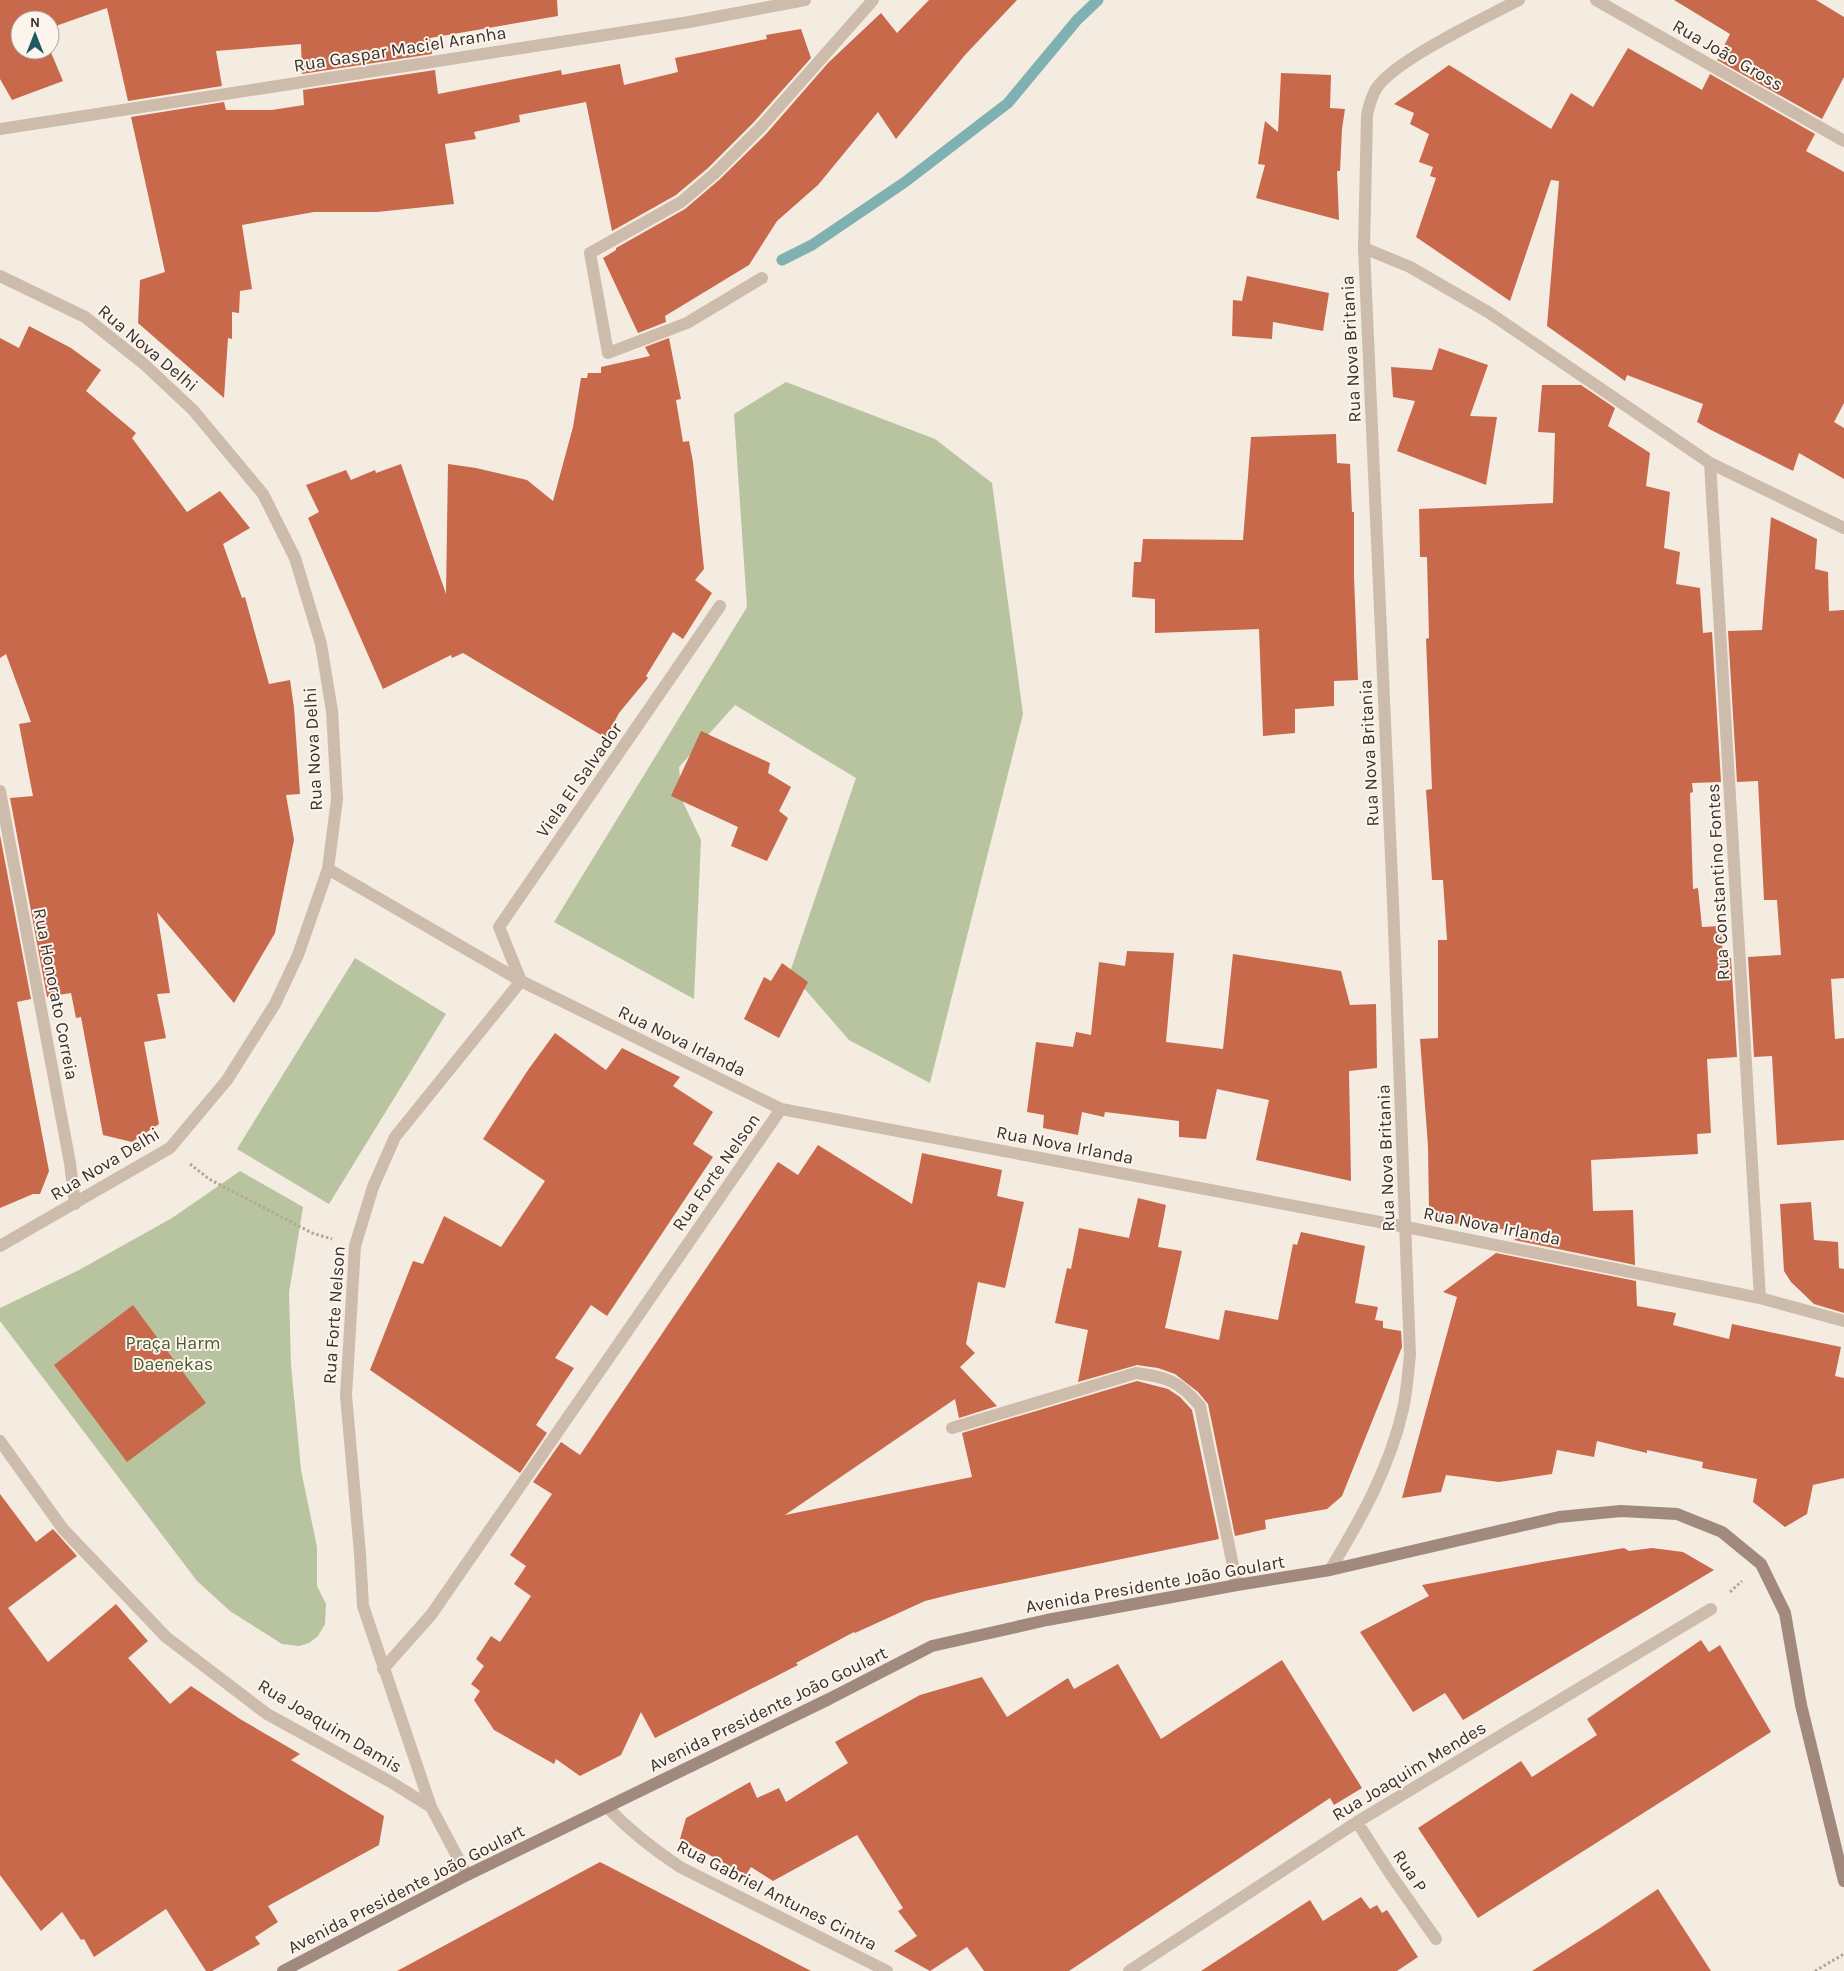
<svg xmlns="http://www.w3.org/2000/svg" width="1844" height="1971" font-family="Karla,sans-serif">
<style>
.green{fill:#b8c4a0}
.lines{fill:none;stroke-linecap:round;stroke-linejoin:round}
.stream{stroke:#7fb0b2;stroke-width:11}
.building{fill:#c8694b}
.path{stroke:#b9a596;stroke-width:3;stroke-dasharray:2.5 2.5;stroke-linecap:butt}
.lane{stroke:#cdbbac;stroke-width:12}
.street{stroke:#cdbbac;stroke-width:12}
.secondary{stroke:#a18a7d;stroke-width:12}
.labels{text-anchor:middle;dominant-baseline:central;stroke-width:4;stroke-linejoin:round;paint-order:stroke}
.street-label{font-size:18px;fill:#3b302b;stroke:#fbf5ee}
.park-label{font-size:18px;fill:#4a5a2e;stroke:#fbf5ee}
</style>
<rect width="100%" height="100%" fill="#f4ebe1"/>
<path class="green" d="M 786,382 L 935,439 L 992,483 L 1023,714 L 930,1083 L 849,1040 L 790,972 L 856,778 L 735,705 L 679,767 L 682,800 L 701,840 L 694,999 L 554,922 L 747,607 L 734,414 Z
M 355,958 L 446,1014 L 329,1204 L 237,1149 Z
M 240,1171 L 303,1207 L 289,1293 L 291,1365 L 301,1470 L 317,1547 L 317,1586 L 326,1604 L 325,1624 L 318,1636 L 309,1643 L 299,1646 L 282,1644 L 230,1611 L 197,1581 L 0,1321 L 0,1308 L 79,1270 L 172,1218 Z"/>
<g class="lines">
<path class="stream" d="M 782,260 L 812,245 L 905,182 L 1008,103 L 1077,20 L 1098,0"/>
</g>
<path class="building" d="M 0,0 L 557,0 L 558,16 L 430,38 L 432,54 L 302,74 L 301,44 L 216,51 L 222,86 L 128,101 L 107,8 L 50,28 L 50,20 L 20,20 L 20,50 L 50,50 L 63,81 L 12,100 L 0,79 Z
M 929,0 L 1017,0 L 965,55 L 896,139 L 878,112 L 818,185 L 777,221 L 749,265 L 665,316 L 666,322 L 638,333 L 603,258 L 616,250 L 616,248 L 685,209 L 719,180 L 766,134 L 828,63 L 881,13 L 897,33 Z
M 1674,0 L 1816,0 L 1844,17 L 1844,77 L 1822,119 L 1717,60 L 1730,34 Z
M 801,29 L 811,58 L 754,122 L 708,168 L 676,195 L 612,231 L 586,102 L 519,115 L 520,122 L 474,132 L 476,139 L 445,144 L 454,204 L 377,212 L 314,212 L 242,225 L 252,289 L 240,291 L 239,313 L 232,312 L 232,339 L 228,338 L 224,398 L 138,323 L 140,280 L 165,272 L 131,117 L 224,102 L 226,110 L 272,110 L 304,105 L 303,90 L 435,70 L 438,94 L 561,70 L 562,75 L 620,64 L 624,85 L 678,72 L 675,58 L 767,39 L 766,35 Z
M 1628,48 L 1702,90 L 1710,74 L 1815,134 L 1806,151 L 1844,172 L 1844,403 L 1834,422 L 1844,428 L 1844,479 L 1799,453 L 1793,471 L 1709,429 L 1697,422 L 1703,404 L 1627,375 L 1625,381 L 1547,326 L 1559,181 L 1551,180 L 1510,301 L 1416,237 L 1436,178 L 1430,176 L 1433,167 L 1419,162 L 1429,134 L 1410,124 L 1414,113 L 1394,104 L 1449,65 L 1551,129 L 1571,93 L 1593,107 Z
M 1281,73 L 1331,75 L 1330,108 L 1345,109 L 1342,129 L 1340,171 L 1337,171 L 1339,220 L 1256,198 L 1265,165 L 1258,164 L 1265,121 L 1278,132 Z
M 1247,276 L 1329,293 L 1323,331 L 1273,322 L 1272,339 L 1232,336 L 1233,300 L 1242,301 Z
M 29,326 L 71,348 L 101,370 L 86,391 L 136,433 L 132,438 L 187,512 L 220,491 L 250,528 L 223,544 L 242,598 L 245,597 L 269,684 L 290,680 L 294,708 L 300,794 L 286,795 L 294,840 L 275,933 L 234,1003 L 157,912 L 170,993 L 157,994 L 166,1038 L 144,1042 L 159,1124 L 132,1142 L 103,1135 L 81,1017 L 76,1018 L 71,993 L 47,997 L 10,798 L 33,796 L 19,724 L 31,722 L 6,654 L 0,658 L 0,338 L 19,348 Z
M 669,338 L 681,399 L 676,400 L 683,442 L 689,441 L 693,462 L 704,569 L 695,580 L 712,593 L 683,639 L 673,632 L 646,676 L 648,678 L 619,713 L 606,738 L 463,653 L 452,658 L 451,655 L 383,689 L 308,518 L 319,512 L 306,485 L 346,470 L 351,480 L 375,470 L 376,473 L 401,464 L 446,594 L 448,464 L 476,468 L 527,480 L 553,501 L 573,427 L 581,378 L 587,378 L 588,373 L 601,373 L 601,367 L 650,356 L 645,347 Z
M 1439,348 L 1488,365 L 1470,416 L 1497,417 L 1486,485 L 1397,451 L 1415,401 L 1393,397 L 1391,367 L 1432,370 Z
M 1542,385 L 1581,385 L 1615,408 L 1608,426 L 1650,453 L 1646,486 L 1670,492 L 1664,548 L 1680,552 L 1676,584 L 1700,588 L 1703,633 L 1712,632 L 1721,782 L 1692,783 L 1693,792 L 1690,793 L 1693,889 L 1698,888 L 1702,927 L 1721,926 L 1723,958 L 1731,958 L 1737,1057 L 1707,1059 L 1711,1133 L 1697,1134 L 1698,1154 L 1591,1160 L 1593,1211 L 1633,1210 L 1635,1265 L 1514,1240 L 1525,1232 L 1443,1222 L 1434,1218 L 1429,1212 L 1428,1146 L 1420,1039 L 1438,1038 L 1438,940 L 1447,940 L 1443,880 L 1432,880 L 1426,790 L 1432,789 L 1426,639 L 1429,638 L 1427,557 L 1420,557 L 1419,509 L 1553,503 L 1555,433 L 1538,432 Z
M 1336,434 L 1337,463 L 1350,464 L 1352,512 L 1354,512 L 1354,577 L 1358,680 L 1334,681 L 1334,706 L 1295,709 L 1295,733 L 1263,736 L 1259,629 L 1155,633 L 1155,599 L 1132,597 L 1134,562 L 1141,562 L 1143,539 L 1243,540 L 1251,437 Z
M 1771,517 L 1817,539 L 1815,569 L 1828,572 L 1829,611 L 1844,610 L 1844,978 L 1831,979 L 1835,1039 L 1844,1038 L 1844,1140 L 1777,1145 L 1772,1056 L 1754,1057 L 1748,957 L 1781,955 L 1777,900 L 1764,900 L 1758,781 L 1737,782 L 1728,631 L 1762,630 Z
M 701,731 L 770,763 L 768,773 L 791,787 L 779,811 L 788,818 L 767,861 L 731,846 L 738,827 L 671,796 Z
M 0,835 L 31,999 L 17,1002 L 49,1171 L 40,1194 L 33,1194 L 0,1208 Z
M 1127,951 L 1174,953 L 1166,1042 L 1223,1049 L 1233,954 L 1341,971 L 1350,1005 L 1376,1004 L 1377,1068 L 1349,1071 L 1351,1181 L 1256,1160 L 1269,1100 L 1217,1089 L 1206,1139 L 1179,1137 L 1179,1121 L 1105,1112 L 1104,1117 L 1082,1112 L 1078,1135 L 1043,1128 L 1044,1115 L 1027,1112 L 1036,1042 L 1073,1047 L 1076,1032 L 1091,1035 L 1099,962 L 1125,966 Z
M 782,963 L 808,982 L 779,1038 L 744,1019 L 764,977 L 771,981 Z
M 555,1033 L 606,1070 L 622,1048 L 680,1077 L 673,1086 L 713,1112 L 693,1144 L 713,1157 L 607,1316 L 591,1305 L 555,1358 L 574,1368 L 536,1425 L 547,1433 L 520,1473 L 370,1370 L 413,1261 L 423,1264 L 444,1216 L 501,1247 L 545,1181 L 483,1139 L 528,1070 Z
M 818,1145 L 912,1204 L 922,1153 L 1002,1170 L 997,1196 L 1024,1202 L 1005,1288 L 978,1282 L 966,1344 L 975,1353 L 960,1367 L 997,1406 L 959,1418 L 955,1399 L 785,1515 L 972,1477 L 962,1433 L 1137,1381 L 1168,1389 L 1180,1397 L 1192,1410 L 1219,1539 L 961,1592 L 925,1601 L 855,1633 L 854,1632 L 796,1663 L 798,1665 L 655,1738 L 641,1712 L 621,1755 L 580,1776 L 556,1759 L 554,1764 L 494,1730 L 474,1700 L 480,1691 L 471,1684 L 484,1666 L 476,1659 L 491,1636 L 500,1642 L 531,1596 L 514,1584 L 526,1566 L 510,1555 L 552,1494 L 533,1482 L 561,1442 L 580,1455 L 778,1162 L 798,1175 Z
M 1138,1198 L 1166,1205 L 1158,1247 L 1182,1251 L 1165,1328 L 1219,1340 L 1225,1310 L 1278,1320 L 1293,1244 L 1297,1245 L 1301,1232 L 1365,1246 L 1355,1303 L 1378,1307 L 1375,1320 L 1383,1321 L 1383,1328 L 1401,1331 L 1402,1347 L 1342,1496 L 1327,1509 L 1265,1520 L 1266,1529 L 1235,1536 L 1208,1404 L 1198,1392 L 1175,1374 L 1158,1368 L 1137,1365 L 1078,1382 L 1088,1330 L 1055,1323 L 1067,1268 L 1071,1269 L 1079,1228 L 1129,1238 Z
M 1811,1202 L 1814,1240 L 1838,1242 L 1839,1268 L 1844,1269 L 1844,1313 L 1814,1304 L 1791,1282 L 1784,1271 L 1780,1204 Z
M 1496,1253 L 1636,1281 L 1637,1306 L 1676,1313 L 1673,1325 L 1729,1339 L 1732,1324 L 1841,1347 L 1835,1376 L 1844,1378 L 1844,1478 L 1813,1485 L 1807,1514 L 1785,1527 L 1753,1502 L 1757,1479 L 1702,1468 L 1703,1462 L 1647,1450 L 1647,1453 L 1597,1441 L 1594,1457 L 1557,1450 L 1552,1474 L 1499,1482 L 1446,1475 L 1441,1492 L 1402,1498 L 1457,1297 L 1443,1292 Z
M 133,1305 L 206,1403 L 127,1462 L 54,1365 Z
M 0,1494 L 36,1542 L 53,1529 L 77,1556 L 8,1608 L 48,1662 L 116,1604 L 148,1641 L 128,1658 L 170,1704 L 191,1686 L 240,1719 L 300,1754 L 291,1760 L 384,1816 L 379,1845 L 268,1906 L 278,1922 L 255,1937 L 260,1944 L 212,1971 L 206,1971 L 166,1909 L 94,1957 L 84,1939 L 81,1940 L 62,1912 L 41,1931 L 0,1875 Z
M 1624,1548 L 1629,1551 L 1652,1548 L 1683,1552 L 1714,1570 L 1463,1720 L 1445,1693 L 1413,1712 L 1360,1632 L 1429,1596 L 1422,1585 L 1542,1562 Z
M 1701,1640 L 1709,1652 L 1720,1645 L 1771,1732 L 1478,1918 L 1418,1828 L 1521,1761 L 1532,1777 L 1597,1735 L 1587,1719 Z
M 1282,1660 L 1362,1788 L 1334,1805 L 1330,1798 L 1069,1971 L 984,1971 L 967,1947 L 930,1971 L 894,1951 L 917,1936 L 898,1911 L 903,1908 L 857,1835 L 773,1881 L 751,1867 L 746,1875 L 680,1839 L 686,1818 L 750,1782 L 757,1798 L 779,1788 L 786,1802 L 848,1763 L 835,1742 L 920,1695 L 982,1677 L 1007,1717 L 1068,1678 L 1074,1689 L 1118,1664 L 1161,1739 Z
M 600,1862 L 732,1930 L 811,1971 L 397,1971 Z
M 1658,1889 L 1711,1971 L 1532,1971 L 1600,1928 Z
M 1361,1897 L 1370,1909 L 1377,1905 L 1382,1913 L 1387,1910 L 1418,1957 L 1397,1971 L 1201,1971 L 1310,1900 L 1323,1921 Z"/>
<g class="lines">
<path class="path" d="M 190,1164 L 209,1179 L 312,1233 L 332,1239
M 1730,1592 L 1742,1581
M 1815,1971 L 1844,1954"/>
<path class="lane" d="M 762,278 L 687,323 L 608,353 L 590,253 L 681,202 L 714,174 L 760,128 L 873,0
M 521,981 L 499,927 L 720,606"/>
<path class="street" d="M 1596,0 L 1844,141
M 0,129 L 689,22 L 805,0
M 1364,248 L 1410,267 L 1488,312 L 1710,463 L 1844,528
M 0,276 L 85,317 L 144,364 L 193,410 L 263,494 L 295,558 L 321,644 L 332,711 L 337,799 L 328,869 L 298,955 L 275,1004 L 227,1080 L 170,1148 L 0,1246
M 1710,463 L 1760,1298
M 0,791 L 70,1163 L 75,1204
M 328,869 L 521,981 L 781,1109 L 1406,1227 L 1760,1298 L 1844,1321
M 952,1428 L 1136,1373 C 1167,1377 1179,1381 1200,1406 L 1237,1585
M 0,1441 L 63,1529 L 166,1637 L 267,1714 L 389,1781 L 431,1807 L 467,1875
M 1330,1570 C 1361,1519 1390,1467 1403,1409 C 1407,1391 1408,1373 1410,1355 L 1393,902 L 1364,248 L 1367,115 C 1369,106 1371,97 1376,89 C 1393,61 1486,17 1519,0
M 383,1669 L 431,1615 L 781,1109
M 431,1807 L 363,1606 L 360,1554 L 346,1395 L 355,1246 L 373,1187 L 395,1137 L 521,981
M 608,1808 C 630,1831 653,1849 680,1867 L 887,1971
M 1357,1822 L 1391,1875 L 1436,1939
M 1129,1971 L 1357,1822 L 1711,1609"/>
<path class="secondary" d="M 283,1971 L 467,1875 L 829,1699 L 932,1646 L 1047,1620 L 1237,1585 L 1330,1570 L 1559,1517 L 1621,1511 L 1677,1514 L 1722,1532 L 1761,1564 L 1785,1613 L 1801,1705 L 1844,1881"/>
</g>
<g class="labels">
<g class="street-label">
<text transform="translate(400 49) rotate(-9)">Rua Gaspar Maciel Aranha</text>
<text transform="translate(1728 55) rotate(30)">Rua João Gross</text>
<text transform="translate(148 348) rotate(40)">Rua Nova Delhi</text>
<text transform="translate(1351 349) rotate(-93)">Rua Nova Britania</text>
<text transform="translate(313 749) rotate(-93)">Rua Nova Delhi</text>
<text transform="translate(1369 753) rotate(-93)">Rua Nova Britania</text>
<text transform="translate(579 780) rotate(-55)">Viela El Salvador</text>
<text transform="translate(1718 882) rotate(-93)">Rua Constantino Fontes</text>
<text transform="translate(56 994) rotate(79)">Rua Honorato Correia</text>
<text transform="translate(682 1041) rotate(26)">Rua Nova Irlanda</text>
<text transform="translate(1065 1145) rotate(11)">Rua Nova Irlanda</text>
<text transform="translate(1386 1158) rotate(-92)">Rua Nova Britania</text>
<text transform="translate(105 1164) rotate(-31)">Rua Nova Delhi</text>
<text transform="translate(716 1172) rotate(-55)">Rua Forte Nelson</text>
<text transform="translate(1492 1226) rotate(11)">Rua Nova Irlanda</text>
<text transform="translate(334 1315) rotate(-86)">Rua Forte Nelson</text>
<text transform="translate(1155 1584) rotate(-10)">Avenida Presidente João Goulart</text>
<text transform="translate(768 1709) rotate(-26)">Avenida Presidente João Goulart</text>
<text transform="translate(330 1726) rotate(31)">Rua Joaquim Damis</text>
<text transform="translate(1409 1771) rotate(-31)">Rua Joaquim Mendes</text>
<text transform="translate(1410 1871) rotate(56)">Rua P</text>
<text transform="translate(406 1889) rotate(-27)">Avenida Presidente João Goulart</text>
<text transform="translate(777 1895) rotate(27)">Rua Gabriel Antunes Cintra</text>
</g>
<g class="park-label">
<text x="173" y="1343">Praça Harm<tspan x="173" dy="21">Daenekas</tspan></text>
</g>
</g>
<g transform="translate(35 35)"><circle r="24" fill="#fbf5ee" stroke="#aea6a0"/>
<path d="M0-4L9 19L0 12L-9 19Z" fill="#1f5a5e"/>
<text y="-8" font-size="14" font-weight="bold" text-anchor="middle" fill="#3b302b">N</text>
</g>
</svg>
